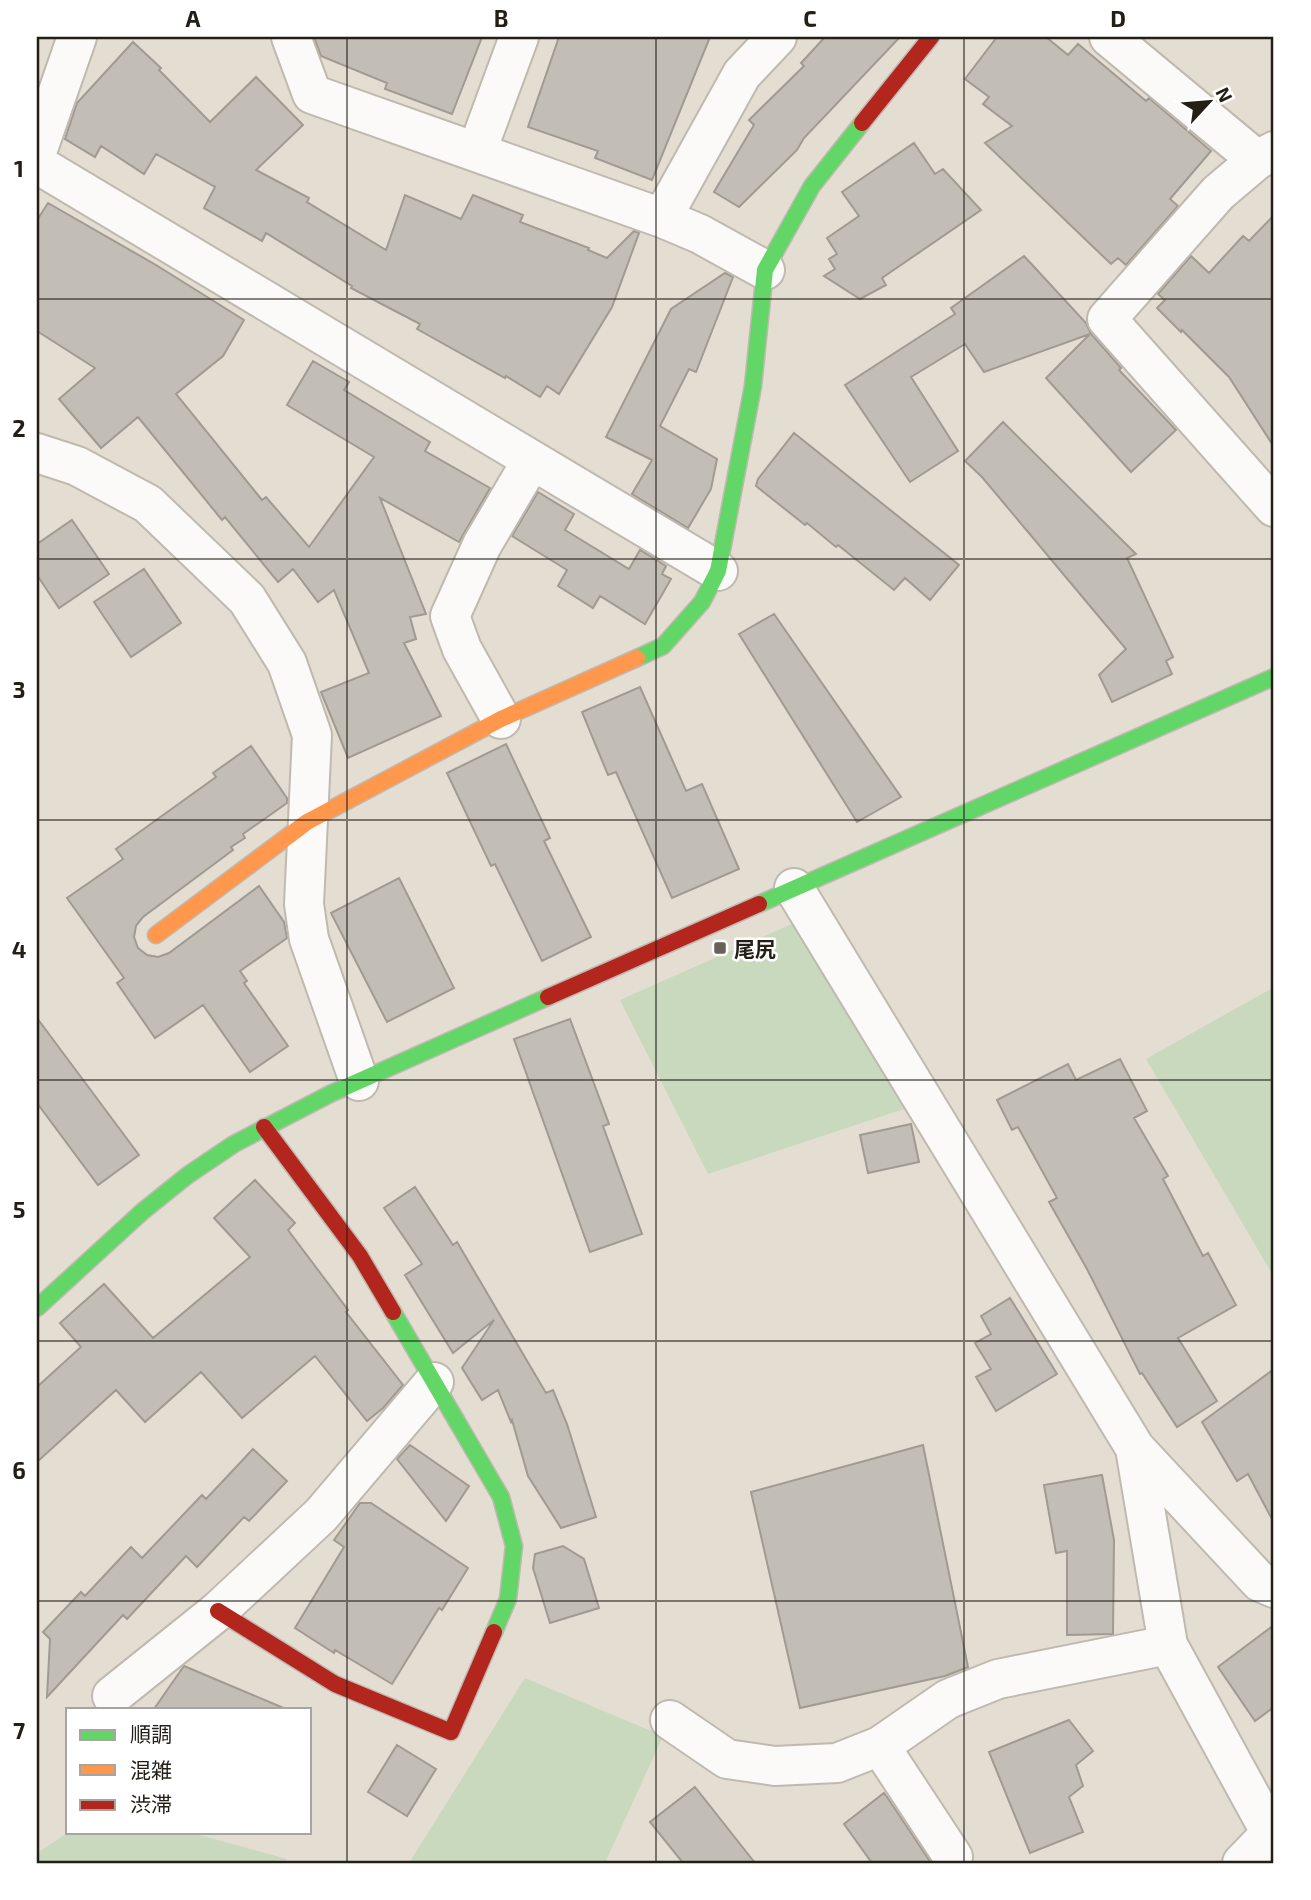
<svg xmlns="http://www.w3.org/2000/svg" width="1311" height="1900" font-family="'Exo 2','Noto Sans JP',sans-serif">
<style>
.green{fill:#c8d9bd}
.building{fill:#c3beb5;stroke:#a09a92;stroke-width:2}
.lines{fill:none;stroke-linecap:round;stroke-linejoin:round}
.street-casing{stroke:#bfb9b0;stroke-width:42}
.fast-casing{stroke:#bfb9b0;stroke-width:19}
.slow-casing{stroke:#bfb9b0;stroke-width:19}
.jam-casing{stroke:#bfb9b0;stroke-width:19}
.street{stroke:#fbfaf8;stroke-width:38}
.fast{stroke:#63d668;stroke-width:16}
.slow{stroke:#ff974d;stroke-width:16}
.jam{stroke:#b3261e;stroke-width:16}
.grid{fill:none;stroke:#231f17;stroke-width:2;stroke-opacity:0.55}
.poi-dot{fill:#676258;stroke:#fff;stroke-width:2.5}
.labels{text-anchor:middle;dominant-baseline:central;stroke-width:5;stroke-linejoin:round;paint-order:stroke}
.poi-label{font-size:21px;font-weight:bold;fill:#231f17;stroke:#fff;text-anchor:start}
.neatline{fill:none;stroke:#231f17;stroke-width:2.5}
.grid-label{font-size:23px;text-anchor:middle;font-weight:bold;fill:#231f17}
</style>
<rect width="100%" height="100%" fill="#e4ddd2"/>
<path class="green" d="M 794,923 L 907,1108 L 708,1174 L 620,1000 Z
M 1274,987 L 1274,1277 L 1146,1059 Z
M 525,1678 L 663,1736 L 605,1863 L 409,1863 Z
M 69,1832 L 188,1832 L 287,1859 L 283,1863 L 37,1863 L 37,1853 Z"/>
<path class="building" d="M 314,37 L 482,37 L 452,114 L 385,89 L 387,83 L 321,56 Z
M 559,37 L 710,37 L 652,180 L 595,158 L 598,151 L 528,127 Z
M 825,37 L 900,37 L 804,138 L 797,150 L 739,207 L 714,192 L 754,125 L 749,120 L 804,66 L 801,63 Z
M 997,37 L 1046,37 L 1068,55 L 1078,44 L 1146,101 L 1149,98 L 1211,151 L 1170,199 L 1178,206 L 1126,265 L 1118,258 L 1111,264 L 985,143 L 1012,126 L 983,104 L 989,97 L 965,79 Z
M 133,42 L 161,68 L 159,70 L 210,122 L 256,77 L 303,125 L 256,170 L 309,198 L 307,202 L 386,250 L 405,195 L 461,219 L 473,195 L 523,215 L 520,222 L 589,248 L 588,250 L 607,258 L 634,231 L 639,233 L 612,307 L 559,394 L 547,386 L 540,397 L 506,376 L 505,378 L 417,329 L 420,324 L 351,288 L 352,286 L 266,233 L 262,241 L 204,208 L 215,187 L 156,154 L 144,174 L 101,146 L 95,157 L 65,139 L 77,103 Z
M 914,143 L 935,174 L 943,169 L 981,210 L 882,278 L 886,285 L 860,299 L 824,276 L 835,269 L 829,259 L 837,254 L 827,238 L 859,216 L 842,192 Z
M 48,203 L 156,265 L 244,320 L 223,356 L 176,394 L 262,500 L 266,497 L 309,547 L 374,457 L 287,405 L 313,361 L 349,382 L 344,390 L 430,442 L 425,451 L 490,488 L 459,542 L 380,498 L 426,614 L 410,617 L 416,639 L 404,643 L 441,716 L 348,758 L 321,692 L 369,673 L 334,590 L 318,602 L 293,569 L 278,582 L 225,517 L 222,520 L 138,417 L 101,448 L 59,399 L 95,368 L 37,331 L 37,220 Z
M 1274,215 L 1274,447 L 1229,377 L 1182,330 L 1181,332 L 1157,308 L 1165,300 L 1158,294 L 1191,256 L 1209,273 L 1243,236 L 1249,241 Z
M 1024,256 L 1086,323 L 1091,334 L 1121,368 L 1119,370 L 1176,430 L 1131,472 L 1046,378 L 1090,334 L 984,372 L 965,344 L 911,377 L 958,451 L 910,482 L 845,385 L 955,314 L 951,308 Z
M 725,273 L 733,277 L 696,372 L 689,369 L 660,426 L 717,459 L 711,489 L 688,528 L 632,494 L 652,460 L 606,437 L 671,309 Z
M 1003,422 L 1136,554 L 1127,558 L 1173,657 L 1166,661 L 1172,674 L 1112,702 L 1099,675 L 1126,649 L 982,477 L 965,461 Z
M 794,433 L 959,565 L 930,600 L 905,578 L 894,590 L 838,545 L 836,547 L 807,523 L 805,525 L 756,486 L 758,479 Z
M 538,492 L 574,514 L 565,530 L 629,569 L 640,550 L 666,566 L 662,574 L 671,579 L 645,624 L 600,596 L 593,608 L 558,586 L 567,570 L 512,536 Z
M 72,520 L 109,574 L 59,608 L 37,575 L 37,544 Z
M 144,569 L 181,623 L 131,657 L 94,602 Z
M 774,614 L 901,797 L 857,822 L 739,634 Z
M 640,687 L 686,791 L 702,784 L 739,869 L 672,898 L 616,772 L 608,775 L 582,712 Z
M 506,744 L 550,838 L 544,841 L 591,937 L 542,961 L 495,864 L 491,866 L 447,773 Z
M 251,746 L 287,798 L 287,803 L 243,834 L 245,838 L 231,847 L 233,850 L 143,917 L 136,926 L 134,937 L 138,948 L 147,955 L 158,957 L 169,953 L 259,886 L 284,922 L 287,938 L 240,971 L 247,981 L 244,983 L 288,1046 L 250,1072 L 203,1005 L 155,1038 L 117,983 L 124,978 L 67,898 L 123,859 L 116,849 L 216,777 L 213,773 Z
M 399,878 L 454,988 L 387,1022 L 331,913 Z
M 37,1018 L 139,1155 L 98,1185 L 37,1103 Z
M 570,1019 L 609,1124 L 603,1126 L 642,1234 L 590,1252 L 514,1039 Z
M 1120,1059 L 1147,1111 L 1134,1118 L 1168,1176 L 1163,1179 L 1203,1256 L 1208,1253 L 1236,1305 L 1178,1338 L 1217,1401 L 1177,1427 L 1142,1373 L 1140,1374 L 1087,1269 L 1049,1202 L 1057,1198 L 1018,1127 L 1012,1130 L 997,1100 L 1068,1064 L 1076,1080 Z
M 911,1124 L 919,1162 L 868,1173 L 860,1135 Z
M 255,1180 L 295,1223 L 288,1230 L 348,1310 L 346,1312 L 403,1385 L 383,1408 L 367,1421 L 315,1356 L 242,1418 L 201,1372 L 145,1422 L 116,1390 L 37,1462 L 37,1387 L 81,1347 L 60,1323 L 104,1284 L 153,1338 L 250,1257 L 214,1218 Z
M 415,1187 L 453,1245 L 457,1242 L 546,1393 L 553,1390 L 567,1424 L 596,1517 L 561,1528 L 528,1476 L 512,1420 L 511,1422 L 498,1390 L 482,1400 L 462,1368 L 494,1320 L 453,1353 L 405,1275 L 422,1264 L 384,1208 Z
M 1010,1298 L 1057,1374 L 996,1411 L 976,1377 L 991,1369 L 975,1343 L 991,1334 L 981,1316 Z
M 1274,1369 L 1274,1523 L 1248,1474 L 1237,1481 L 1202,1422 Z
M 410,1445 L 469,1486 L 446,1521 L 397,1459 Z
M 923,1445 L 968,1667 L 945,1676 L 800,1708 L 751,1492 Z
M 253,1449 L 287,1481 L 249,1521 L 244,1517 L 197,1567 L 186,1556 L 127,1619 L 123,1615 L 47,1697 L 50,1639 L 43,1632 L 81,1592 L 85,1596 L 131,1547 L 142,1558 L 202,1495 L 206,1499 Z
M 1102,1475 L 1114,1540 L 1113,1634 L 1067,1635 L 1067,1551 L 1056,1553 L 1044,1485 Z
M 360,1503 L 371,1503 L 468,1568 L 442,1610 L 439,1608 L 392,1684 L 335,1650 L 334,1653 L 295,1628 L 344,1547 L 334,1540 Z
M 563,1546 L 584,1559 L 599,1608 L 550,1623 L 533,1568 L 535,1554 Z
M 1274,1625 L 1274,1707 L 1255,1721 L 1218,1667 Z
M 184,1666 L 286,1709 L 154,1709 Z
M 1069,1720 L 1093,1751 L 1076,1765 L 1083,1786 L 1069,1797 L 1083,1832 L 1030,1853 L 989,1752 Z
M 397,1745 L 436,1769 L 407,1816 L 368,1792 Z
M 695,1787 L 755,1863 L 683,1863 L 650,1822 Z
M 884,1793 L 887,1797 L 931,1863 L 872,1863 L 844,1824 Z"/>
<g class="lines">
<g class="street-casing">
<path id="street" d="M 291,37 L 312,94 L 662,218 L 700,234 L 765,270
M 1109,37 L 1257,160
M 477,151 L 519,37
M 1274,151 L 1257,160 L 1218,193 L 1107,319 L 1274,507
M 37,152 L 77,37
M 37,164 L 532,460 L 482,545 L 450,616 L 462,649 L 501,719
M 662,218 L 742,74 L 777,37
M 37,453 L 77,466 L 148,504 L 247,599 L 287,663 L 312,735 L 304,904 L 309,939 L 359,1081
M 532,460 L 718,571
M 794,888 L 1135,1448 L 1260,1582 L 1274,1588
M 1135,1448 L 1168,1645 L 1274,1839
M 112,1696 L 218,1611 L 321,1515 L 434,1382
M 670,1720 L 727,1759 L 775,1766 L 837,1763 L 880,1746 L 948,1699 L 998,1679 L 1168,1645
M 880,1746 L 953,1857
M 1242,1863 L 1271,1833"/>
</g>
<g class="fast-casing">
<path id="fast" d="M 637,658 L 663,646 L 702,602 L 718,571 L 753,386 L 765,270 L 812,186 L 862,123
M 759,904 L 1274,677
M 37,1308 L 143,1211 L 188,1175 L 234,1144 L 330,1094 L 548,997
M 393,1312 L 501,1497 L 514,1546 L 508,1599 L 494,1632"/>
</g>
<g class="slow-casing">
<path id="slow" d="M 156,935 L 307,822 L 501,719 L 637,658"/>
</g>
<g class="jam-casing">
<path id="jam" d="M 862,123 L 931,37
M 548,997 L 759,904
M 264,1127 L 360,1256 L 393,1312
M 218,1611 L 335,1684 L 451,1732 L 494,1632"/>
</g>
<use href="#street" class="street"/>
<use href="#fast" class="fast"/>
<use href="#slow" class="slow"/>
<use href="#jam" class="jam"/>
</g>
<path class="grid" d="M 347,37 L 347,1863M 656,37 L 656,1863M 964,37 L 964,1863M 37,299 L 1274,299M 37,559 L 1274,559M 37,820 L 1274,820M 37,1080 L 1274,1080M 37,1341 L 1274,1341M 37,1601 L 1274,1601"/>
<rect class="poi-dot" x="713" y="941" width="14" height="14" rx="3.5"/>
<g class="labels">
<g class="poi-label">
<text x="734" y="948">尾尻</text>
</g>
</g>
<rect width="1311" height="1900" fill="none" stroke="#ffffff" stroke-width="77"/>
<rect x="66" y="1708" width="245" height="126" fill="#ffffff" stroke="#a7a5a2" stroke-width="2"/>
<rect x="80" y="1730" width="35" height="10" fill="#63d668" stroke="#a7a5a2" stroke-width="2"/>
<text x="130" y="1742" font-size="21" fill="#231f17">順調</text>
<rect x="80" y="1765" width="35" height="10" fill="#ff974d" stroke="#a7a5a2" stroke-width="2"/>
<text x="130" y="1778" font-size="21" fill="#231f17">混雑</text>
<rect x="80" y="1800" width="35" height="10" fill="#b3261e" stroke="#a7a5a2" stroke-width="2"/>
<text x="130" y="1812" font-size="21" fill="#231f17">渋滞</text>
<g transform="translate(1209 102) rotate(64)" stroke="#ffffff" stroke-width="5" paint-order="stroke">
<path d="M0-5L12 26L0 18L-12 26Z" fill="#231f17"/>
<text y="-10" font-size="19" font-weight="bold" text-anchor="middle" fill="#231f17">N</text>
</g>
<rect x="38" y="38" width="1234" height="1824" class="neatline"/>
<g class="grid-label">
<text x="193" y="27">A</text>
<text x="501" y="27">B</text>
<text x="810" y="27">C</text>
<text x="1118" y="27">D</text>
<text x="19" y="177">1</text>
<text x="19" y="437">2</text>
<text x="19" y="698">3</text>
<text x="19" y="958">4</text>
<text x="19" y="1218">5</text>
<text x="19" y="1479">6</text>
<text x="19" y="1739">7</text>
</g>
</svg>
